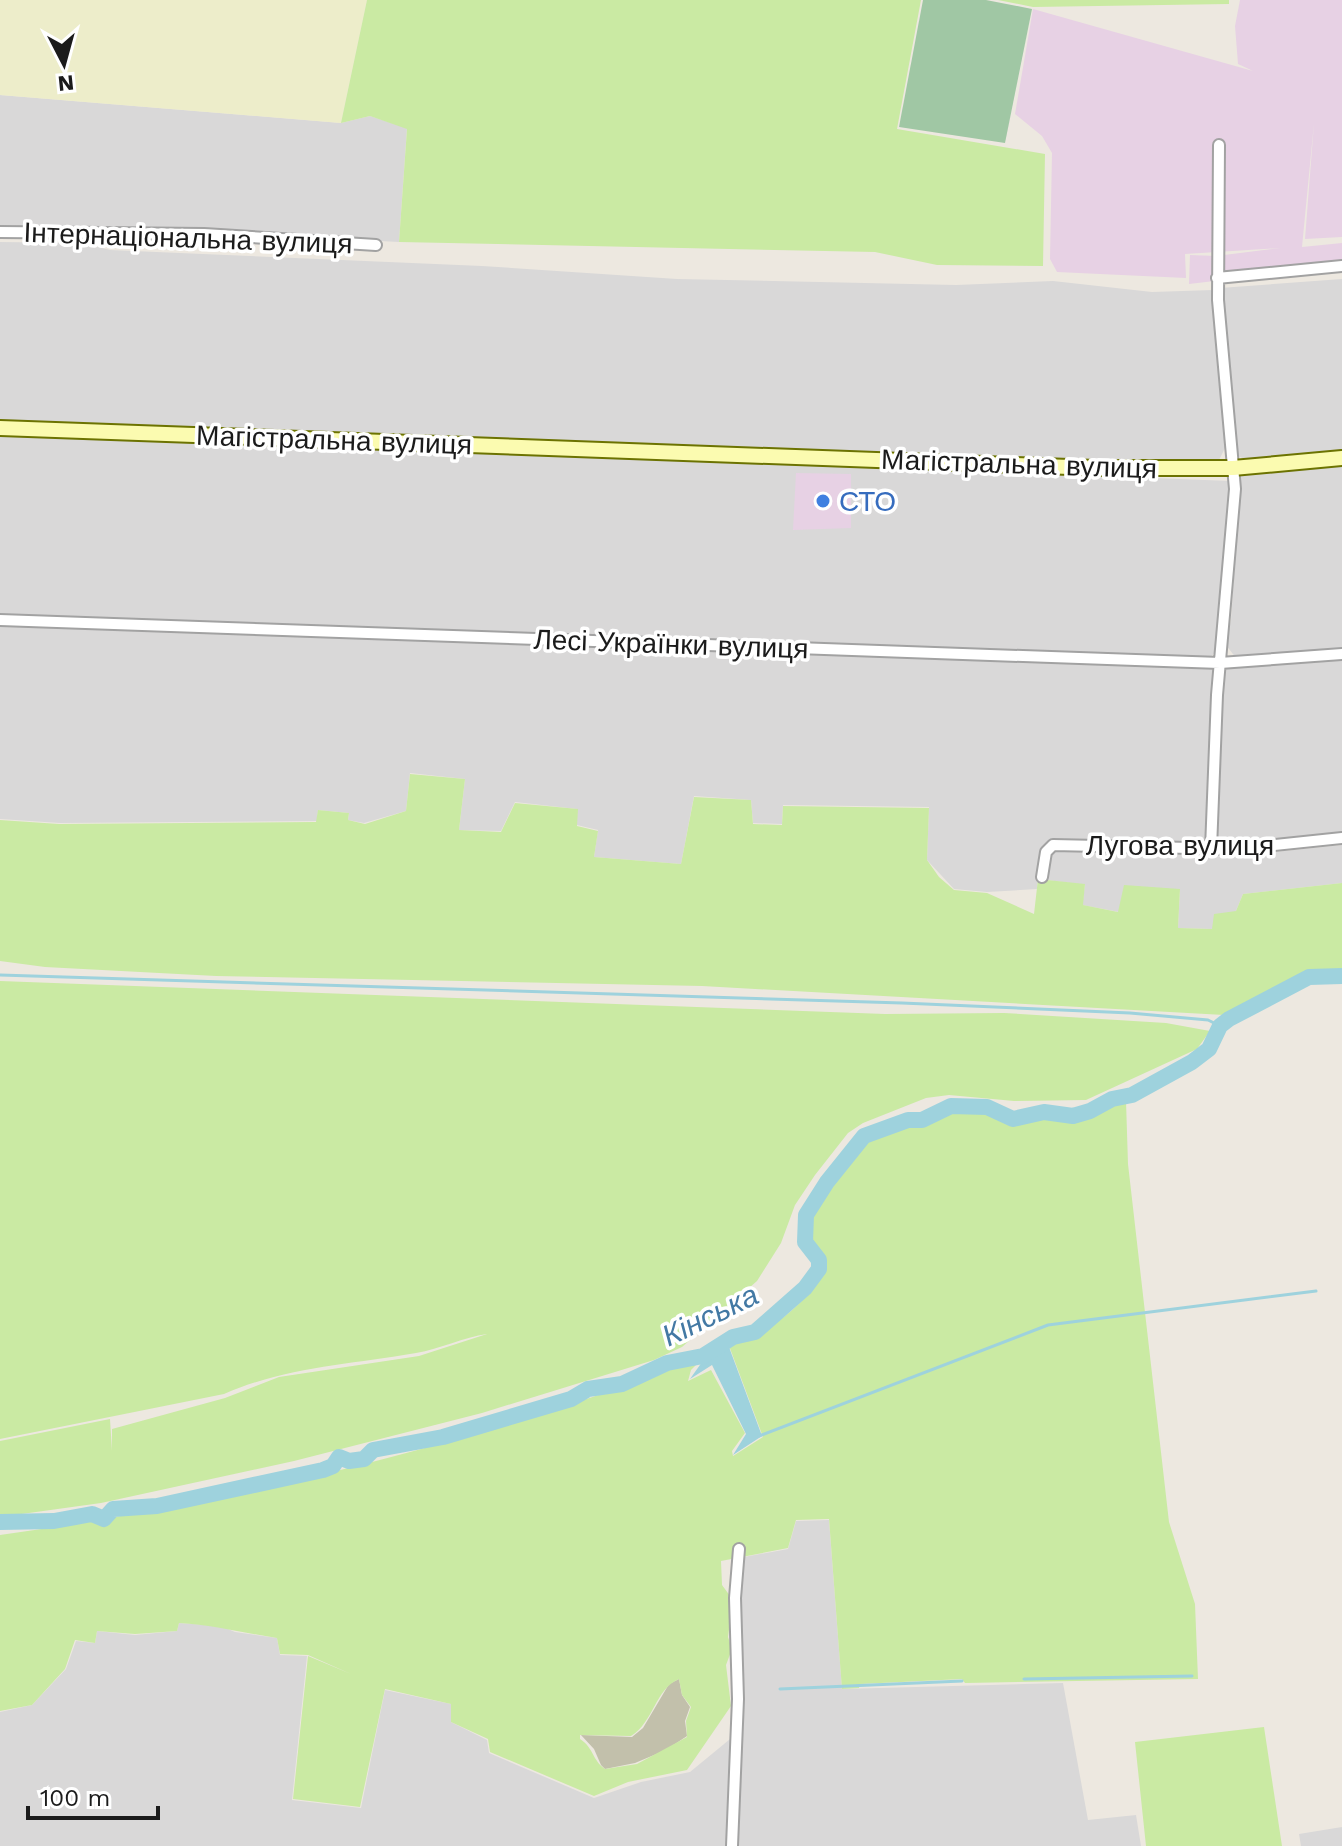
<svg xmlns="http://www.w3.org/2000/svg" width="1342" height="1846" font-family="'Work Sans',sans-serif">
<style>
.residential{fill:#d9d8d8}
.industrial{fill:#e7d1e4}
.construction{fill:#c2c0ab}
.farmland{fill:#ededca}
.grass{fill:#caeaa3;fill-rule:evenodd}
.cemetery{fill:#a0c7a4}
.water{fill:#9ed2dd}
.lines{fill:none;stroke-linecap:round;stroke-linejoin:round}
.stream{stroke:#9ed2dd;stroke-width:3}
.river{stroke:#9ed2dd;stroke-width:16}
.street-casing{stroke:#a2a2a2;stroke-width:14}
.secondary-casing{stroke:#6c7301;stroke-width:18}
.street{stroke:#fff;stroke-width:10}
.secondary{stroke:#fbfbb0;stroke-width:14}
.shop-dot{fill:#3f7fe0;stroke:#fff;stroke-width:3}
.labels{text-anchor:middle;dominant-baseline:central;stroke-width:7;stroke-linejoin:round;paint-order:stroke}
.street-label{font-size:28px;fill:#1b1b1b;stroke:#fff}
.shop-label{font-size:28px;fill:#366cbe;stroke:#fff;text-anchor:start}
.water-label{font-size:30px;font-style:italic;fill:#4379a4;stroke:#fff}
</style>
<rect width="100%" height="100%" fill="#ede8e0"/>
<path class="residential" d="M 0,95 L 341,123 L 370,116 L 407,128 L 399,242 L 205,232 L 0,229 Z
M 0,242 L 82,243 L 110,250 L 482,266 L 677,279 L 956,285 L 1053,281 L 1152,292 L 1213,290 L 1227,444 L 1218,462 L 929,456 L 0,421 Z
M 1342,279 L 1342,452 L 1245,459 L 1235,455 L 1220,288 Z
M 0,434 L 1231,481 L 1219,648 L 1210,658 L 0,616 Z
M 1342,465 L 1342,650 L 1236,658 L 1226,645 L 1231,619 L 1241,476 Z
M 0,624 L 1215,667 L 1207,844 L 1054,840 L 1048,842 L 1041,852 L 1037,889 L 987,892 L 954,889 L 927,860 L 929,807 L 783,805 L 782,824 L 753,823 L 751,800 L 694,796 L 681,864 L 594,857 L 598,830 L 577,825 L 577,809 L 515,802 L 501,831 L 459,830 L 465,779 L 410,773 L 406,811 L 364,823 L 348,820 L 349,813 L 318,810 L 317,821 L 60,823 L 0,819 Z
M 1342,658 L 1342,836 L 1215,845 L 1223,667 Z
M 1342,845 L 1342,883 L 1243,894 L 1236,911 L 1213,929 L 1178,928 L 1180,890 L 1119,912 L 1082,905 L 1085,885 L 1047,880 L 1050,857 L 1058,848 L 1245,855 Z
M 829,1520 L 842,1689 L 1063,1683 L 1088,1820 L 1136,1815 L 1141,1846 L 0,1846 L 0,1712 L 32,1705 L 66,1669 L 76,1641 L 95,1643 L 97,1631 L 135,1635 L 177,1631 L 179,1623 L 221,1626 L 235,1632 L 277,1638 L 280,1655 L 307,1656 L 292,1800 L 361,1808 L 385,1690 L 451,1704 L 451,1722 L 487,1740 L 489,1753 L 594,1798 L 641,1782 L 690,1772 L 735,1735 L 733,1559 L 788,1549 L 796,1521 Z
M 1342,1827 L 1342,1846 L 1301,1846 L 1299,1834 Z"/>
<path class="industrial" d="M 1240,0 L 1342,0 L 1342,237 L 1305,239 L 1314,123 L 1302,247 L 1342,243 L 1342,266 L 1189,284 L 1190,255 L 1216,256 L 1281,248 L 1185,254 L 1186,278 L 1057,272 L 1050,259 L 1052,153 L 1042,136 L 1015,114 L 1033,9 L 1253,71 L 1238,64 L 1235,26 Z
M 796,473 L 851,474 L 851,528 L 793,530 Z"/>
<path class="construction" d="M 679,1679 L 682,1695 L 690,1707 L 685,1721 L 687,1736 L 666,1750 L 635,1763 L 605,1769 L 601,1765 L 594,1749 L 581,1735 L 632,1737 L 643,1728 L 669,1684 Z"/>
<path class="farmland" d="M 0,0 L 367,0 L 341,123 L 0,95 Z"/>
<path class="grass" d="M 367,0 L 921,0 L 897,129 L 1045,154 L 1043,266 L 937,265 L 875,252 L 399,242 L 407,129 L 370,116 L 341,123 Z
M 998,0 L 1229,0 L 1229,4 L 1033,7 Z
M 410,774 L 465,779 L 459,830 L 501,832 L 515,803 L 578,809 L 577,826 L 598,831 L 594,857 L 681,864 L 694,797 L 751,800 L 753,824 L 782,825 L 783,806 L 929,808 L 927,860 L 939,877 L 954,890 L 987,893 L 1034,914 L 1038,879 L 1085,884 L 1083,905 L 1118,912 L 1124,885 L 1180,889 L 1178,928 L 1212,929 L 1214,914 L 1236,911 L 1243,894 L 1342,883 L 1342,969 C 1296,972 1265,1000 1224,1015 L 702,986 L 216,976 L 45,967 L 0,961 L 0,820 L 59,824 L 316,822 L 318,810 L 349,813 L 348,820 L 365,824 L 406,811 Z
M 0,981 L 885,1014 L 1004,1013 L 1166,1023 L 1210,1031 L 1197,1049 L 1086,1100 L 1014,1101 L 949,1095 L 926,1098 L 863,1123 L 848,1133 L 815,1175 L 795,1205 L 781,1243 L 757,1281 L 682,1347 L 654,1360 L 482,1413 L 294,1461 L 101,1503 L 0,1517 L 0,1441 L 110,1419 L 112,1451 L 112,1429 L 225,1398 L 279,1377 L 419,1356 L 487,1334 C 464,1337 440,1349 416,1353 C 348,1365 289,1366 224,1394 L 0,1439 Z
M 1126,1101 L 1128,1164 L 1169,1522 L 1195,1604 L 1198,1679 L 965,1683 L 962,1679 L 860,1684 L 859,1688 L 842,1689 L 829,1519 L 796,1520 L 788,1548 L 721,1561 L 722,1585 L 733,1600 L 728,1637 L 732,1649 L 726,1665 L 731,1706 L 687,1770 L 628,1782 L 594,1796 L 490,1752 L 488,1739 L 451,1722 L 451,1704 L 385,1689 L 360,1807 L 293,1799 L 308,1656 L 351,1674 L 308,1655 L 280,1654 L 277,1638 C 244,1633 213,1625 179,1623 L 177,1631 L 135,1634 L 97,1631 L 95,1643 L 75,1640 L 65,1669 L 32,1705 L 0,1711 L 0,1535 C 233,1502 465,1447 685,1364 L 699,1362 L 691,1370 L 688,1381 L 711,1370 L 745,1433 L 732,1451 L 733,1456 L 763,1437 L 728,1343 C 736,1338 744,1342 752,1337 C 779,1324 824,1290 823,1258 L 806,1235 L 809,1220 L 832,1182 L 872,1135 L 924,1123 L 939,1113 L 963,1109 L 985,1112 L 1009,1124 L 1046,1117 L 1070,1119 ZM 679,1679 L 682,1695 L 691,1707 L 686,1721 L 687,1737 L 637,1764 L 605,1769 C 592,1760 594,1748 580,1739 L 580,1735 L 631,1736 C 654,1722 655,1689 679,1679 Z
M 1264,1727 L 1282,1846 L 1146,1846 L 1135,1742 Z"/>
<path class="cemetery" d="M 923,0 L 986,0 L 1032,9 L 1005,143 L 899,127 Z"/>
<path class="water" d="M 726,1339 L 762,1436 L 733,1455 L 746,1434 L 712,1365 L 690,1379 L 702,1362 L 697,1361 L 696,1355 L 712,1351 Z"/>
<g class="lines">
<path class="stream" d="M 0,975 L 902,1003 L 1130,1013 L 1208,1020 L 1220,1026
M 759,1436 L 1048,1325 L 1316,1291
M 1024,1679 L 1192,1676
M 780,1689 L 962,1681"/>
<path class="river" d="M 0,1522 L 54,1521 L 92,1514 L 104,1519 L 113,1509 L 157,1506 L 323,1470 L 333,1466 L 339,1457 L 349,1461 L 364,1459 L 373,1450 L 443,1437 L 571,1399 L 588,1389 L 622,1384 L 667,1363 L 703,1356 L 733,1337 L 755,1332 L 805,1288 L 819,1269 L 819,1260 L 805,1242 L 806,1215 L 827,1182 L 864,1136 L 908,1120 L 922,1120 L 951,1106 L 987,1107 L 1013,1119 L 1044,1112 L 1073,1116 L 1090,1111 L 1112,1099 L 1132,1095 L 1192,1062 L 1209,1049 L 1220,1026 L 1229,1019 L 1309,977 L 1342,976"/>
<g class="street-casing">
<path id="street" d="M 0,232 L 204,234 L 376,245
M 1217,278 L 1342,266
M 0,620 L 1220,663 L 1342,654
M 1211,849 L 1217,695 L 1235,489 L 1218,300 L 1219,145
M 1042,877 L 1046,852 L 1053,845 L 1237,849 L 1342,838
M 732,1846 L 738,1699 L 735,1598 L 739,1549"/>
</g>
<g class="secondary-casing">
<path id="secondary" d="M 0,428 L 1096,468 L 1233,468 L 1342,458"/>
</g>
<use href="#street" class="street"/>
<use href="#secondary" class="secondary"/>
</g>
<circle class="shop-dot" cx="823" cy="501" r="8"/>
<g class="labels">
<g class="street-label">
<text transform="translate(188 238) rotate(2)">Інтернаціональна вулиця</text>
<text transform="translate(334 440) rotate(2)">Магістральна вулиця</text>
<text transform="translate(1019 464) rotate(2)">Магістральна вулиця</text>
<text transform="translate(671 644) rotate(2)">Лесі Українки вулиця</text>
<text x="1180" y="845">Лугова вулиця</text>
</g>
<g class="shop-label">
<text x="839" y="501">СТО</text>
</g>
<g class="water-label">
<text transform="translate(710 1315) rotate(-26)">Кінська</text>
</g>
</g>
<g transform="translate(64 64) rotate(174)" stroke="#ffffff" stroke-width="6" paint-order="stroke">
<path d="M0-6L14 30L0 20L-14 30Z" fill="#1b1b1b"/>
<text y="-12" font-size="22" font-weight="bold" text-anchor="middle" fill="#1b1b1b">N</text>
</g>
<path d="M28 1806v12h130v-12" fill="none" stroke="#1b1b1b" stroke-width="4"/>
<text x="40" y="1806" font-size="24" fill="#1b1b1b" stroke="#ffffff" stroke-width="6" paint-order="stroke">100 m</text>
</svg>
